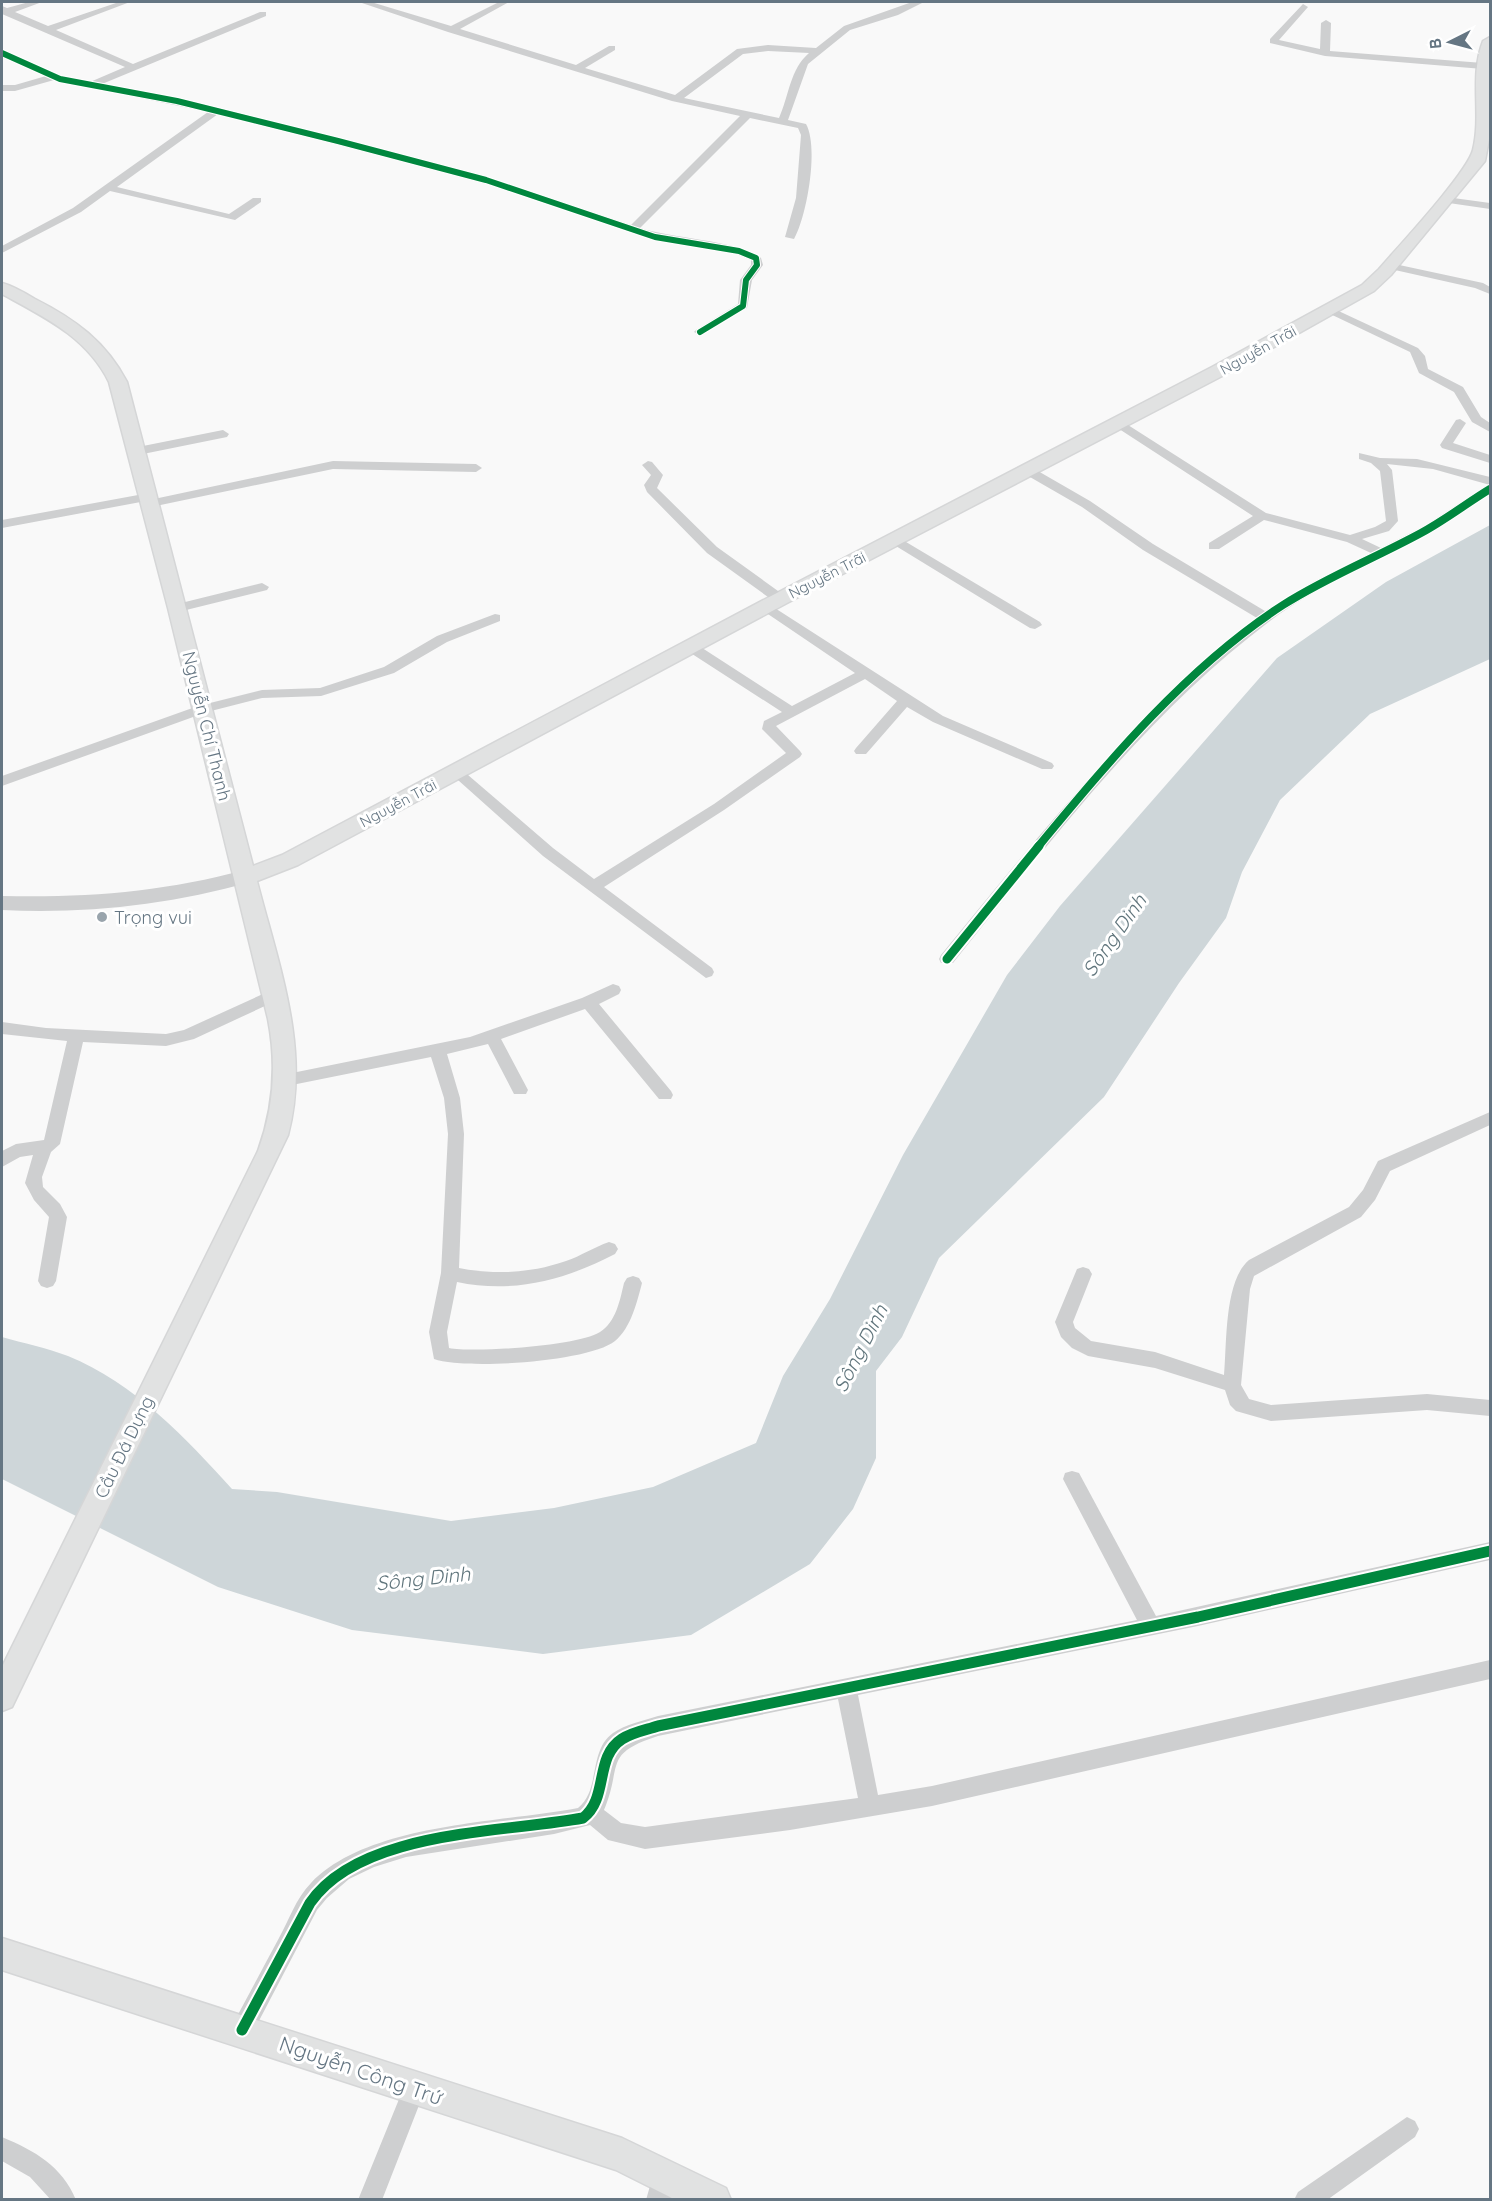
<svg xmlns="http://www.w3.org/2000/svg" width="1492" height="2201" font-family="Quicksand,sans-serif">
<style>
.water{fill:#ced6d9}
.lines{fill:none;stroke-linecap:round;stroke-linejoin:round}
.secondary-casing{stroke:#d5d6d7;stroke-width:3}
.minor{fill:#cecfd0;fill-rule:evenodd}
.tertiary{fill:#cecfd0;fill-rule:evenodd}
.secondary{fill:#e1e2e2;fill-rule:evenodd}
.cycleway-far3-casing{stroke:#fff;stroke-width:8}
.cycleway-far2-casing{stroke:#fff;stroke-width:10}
.cycleway-far1-casing{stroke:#fff;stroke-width:13}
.cycleway-casing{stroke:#fff;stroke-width:15}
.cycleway-far3{stroke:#00873e;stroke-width:6}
.cycleway-far2{stroke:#00873e;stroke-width:8}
.cycleway-far1{stroke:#00873e;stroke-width:9}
.cycleway{stroke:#00873e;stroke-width:11}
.poi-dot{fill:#99a4ac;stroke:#fff;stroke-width:2}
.labels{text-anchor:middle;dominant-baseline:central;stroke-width:6;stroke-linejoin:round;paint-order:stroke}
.far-street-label{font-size:15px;fill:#657683;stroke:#fff}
.street-label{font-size:18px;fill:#657683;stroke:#fff}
.poi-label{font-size:18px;fill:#657683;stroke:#fff;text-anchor:start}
.water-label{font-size:20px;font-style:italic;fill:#60757c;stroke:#fff}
.near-street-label{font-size:21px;fill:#657683;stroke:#fff}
</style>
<rect width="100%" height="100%" fill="#f9f9f9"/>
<path class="water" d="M 1490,525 L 1490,659 L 1370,714 L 1280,800 L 1242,872 L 1226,918 L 1179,983 L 1104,1097 L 939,1258 L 902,1337 L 876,1371 L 876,1458 L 853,1509 L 810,1564 L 691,1635 L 543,1654 L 352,1630 L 218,1587 L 2,1479 L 2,1337 C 23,1343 47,1348 68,1356 C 133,1382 187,1439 232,1489 L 277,1492 L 451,1521 L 554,1508 L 653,1487 L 756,1443 L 783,1376 L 830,1299 L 903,1155 L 1007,975 L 1060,906 L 1277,658 L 1386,582 Z"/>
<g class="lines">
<g class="secondary-casing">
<path id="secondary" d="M 1490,37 L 1490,134 L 1485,161 L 1391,275 L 1374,291 L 1224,375 L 787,603 L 298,865 L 257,881 C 278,964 311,1049 288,1135 L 12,1707 L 2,1711 L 2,1667 L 258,1151 C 274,1107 277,1065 268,1019 L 168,608 L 109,382 C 87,337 44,317 2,294 L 2,283 C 13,286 25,293 35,299 C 75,319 106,342 127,382 L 253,866 L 282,855 L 773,595 L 1212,367 L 1362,285 L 1379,269 C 1399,246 1467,173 1473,150 C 1482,114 1469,77 1483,41 Z
M 2,1938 L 622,2138 L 726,2188 L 731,2200 L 676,2200 L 616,2170 L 2,1970 Z"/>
</g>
<path class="minor" d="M 29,2 L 42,2 L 15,12 L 48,26 L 119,2 L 130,2 L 56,30 L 133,64 L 260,12 L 266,12 L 266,16 L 102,84 L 177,98 L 490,178 L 631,225 L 740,116 L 672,101 L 448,32 L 359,2 L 371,2 L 451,26 L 499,2 L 509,2 L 460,29 L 576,65 L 609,46 L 615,46 L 615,50 L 585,68 L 675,95 L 737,49 L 768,45 L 816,48 L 844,26 L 912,2 L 924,2 L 898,15 L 850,30 L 808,64 L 788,120 L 806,124 C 819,147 807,216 794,239 L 785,237 L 796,198 L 801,135 L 798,128 L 750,118 L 640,228 C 669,238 742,241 761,258 L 763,265 L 752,280 L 747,308 L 700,335 L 694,332 L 696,330 L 738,304 L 740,280 L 751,265 L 751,260 L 736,254 L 651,239 L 482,182 L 218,114 L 117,187 L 229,214 L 253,198 L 261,198 L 261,202 L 235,220 L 110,191 L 81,212 L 2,253 L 2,246 L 73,208 L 208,112 L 54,80 L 15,91 L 2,91 L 2,85 L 15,85 L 46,76 L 2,56 L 2,50 L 63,77 L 90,82 L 125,67 L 2,14 L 2,6 L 7,8 ZM 768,51 L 809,53 C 790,69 789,96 779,118 L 684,98 L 743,54 Z
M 1303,4 L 1308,7 L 1279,40 L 1320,49 L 1321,23 L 1326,20 L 1331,23 L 1330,51 L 1483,63 L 1488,66 L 1483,69 L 1325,56 L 1270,43 L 1270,39 Z
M 1446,197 L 1490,203 L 1490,209 L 1442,202 L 1442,198 Z
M 1390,263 L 1483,283 L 1490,287 L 1490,294 L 1475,288 L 1386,268 L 1386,264 Z
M 1330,307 L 1418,348 L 1425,356 L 1428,369 L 1463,387 L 1481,417 L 1490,423 L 1490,432 L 1472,422 L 1454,392 L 1419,373 L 1410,352 L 1326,312 L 1324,310 Z
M 1117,418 L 1266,513 L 1350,535 L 1375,527 L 1386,521 L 1380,471 L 1371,463 L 1359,459 L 1359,453 L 1380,458 L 1417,459 L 1490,477 L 1490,485 L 1433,469 L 1387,464 L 1392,470 L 1398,521 L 1389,531 L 1362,539 L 1381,548 L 1426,525 L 1486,486 L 1490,485 L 1490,494 C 1467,508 1445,525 1421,538 C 1371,564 1316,586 1270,621 C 1145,715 1050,842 953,963 L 941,963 L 939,959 L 941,955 C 1039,835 1135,715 1257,618 L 1143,550 L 1082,507 L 1023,473 L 1023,467 L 1031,467 L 1090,501 L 1153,544 L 1265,611 L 1313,582 L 1371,553 L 1347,542 L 1264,520 L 1219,549 L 1209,549 L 1209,543 L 1253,516 L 1113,425 L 1113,419 Z
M 1460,419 L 1466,423 L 1453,443 L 1490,455 L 1490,463 L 1442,448 L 1440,445 L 1456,420 Z
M 223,430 L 229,434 L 227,437 L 138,455 L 132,451 L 138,447 Z
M 333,461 L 476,464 L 482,468 L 476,472 L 333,469 L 151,507 L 147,506 L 146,501 L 2,528 L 2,520 L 149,493 L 153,494 L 154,499 Z
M 648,461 L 652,462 L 663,475 L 657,488 L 717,547 L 785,596 L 785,602 L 775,602 L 707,553 L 647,492 L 644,485 L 651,475 L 642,465 Z
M 896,536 L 1040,622 L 1042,625 L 1035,629 L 1030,628 L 891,543 L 891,537 Z
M 262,583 L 269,587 L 267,590 L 178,612 L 171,608 L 173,605 Z
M 767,603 L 943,716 L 1052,763 L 1054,766 L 1052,769 L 1042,769 L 933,722 L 907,707 L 866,754 L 856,754 L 854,751 L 856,748 L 897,701 L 865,679 L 776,726 L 800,751 L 802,754 L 800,757 L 724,810 L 604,887 L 712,968 L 714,972 L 712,976 L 706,978 L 543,856 L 449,772 L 456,767 L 461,769 L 553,848 L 594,879 L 714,804 L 786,753 L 762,729 L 764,721 L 782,712 L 686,650 L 686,644 L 696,644 L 792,706 L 855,673 L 762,610 L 762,604 Z
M 495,614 L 500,615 L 500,621 L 447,642 L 394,673 L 321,696 L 262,698 L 207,712 L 2,786 L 2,776 L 198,706 L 262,690 L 320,688 L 384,667 L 437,636 Z
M 613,984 L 619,986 L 621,990 L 619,994 L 599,1004 L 671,1091 L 673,1095 L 671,1099 L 659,1099 L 585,1009 L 501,1039 L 528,1090 L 526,1094 L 514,1094 L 488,1044 L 447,1054 L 460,1098 L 464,1134 L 459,1268 C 495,1275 532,1273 566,1261 C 581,1256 594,1247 609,1242 L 615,1244 L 618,1249 L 615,1254 C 565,1280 513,1294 457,1282 L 447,1332 L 449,1348 C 475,1353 578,1346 600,1332 C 616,1322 620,1300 624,1283 L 627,1278 L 633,1276 L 639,1278 L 642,1283 C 637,1302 631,1328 615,1341 C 589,1362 465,1370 434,1359 L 429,1332 L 441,1273 L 448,1134 L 444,1098 L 431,1057 L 287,1086 L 279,1080 L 287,1074 L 470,1037 L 582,998 Z
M 274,989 L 282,995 L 280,999 L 194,1039 L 166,1046 L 83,1042 L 60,1144 L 51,1152 L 42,1177 L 43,1187 L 60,1204 L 67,1217 L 56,1281 L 53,1286 L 47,1288 L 41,1286 L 38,1281 L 49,1217 L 34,1200 L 25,1183 L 33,1155 L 20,1157 L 2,1167 L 2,1151 L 16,1144 L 44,1140 L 67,1041 L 2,1034 L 2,1022 L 46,1028 L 166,1034 L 184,1030 Z
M 1490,1112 L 1490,1125 L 1390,1171 L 1375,1200 L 1361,1217 L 1254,1276 L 1250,1289 L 1241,1385 L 1249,1399 L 1271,1405 L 1427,1394 L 1490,1400 L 1490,1416 L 1427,1410 L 1271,1421 L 1236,1411 L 1230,1405 L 1225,1390 L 1155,1368 L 1088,1356 L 1072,1348 L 1061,1337 L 1055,1322 L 1077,1269 L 1083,1267 L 1089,1269 L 1092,1274 L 1073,1322 L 1075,1328 L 1091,1341 L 1155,1352 L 1224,1375 C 1227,1343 1224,1281 1249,1260 L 1349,1207 L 1363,1190 L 1378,1161 Z
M 1072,1471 L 1079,1473 L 1156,1616 L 1490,1542 L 1490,1560 L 1198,1626 L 858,1695 L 878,1795 L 932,1786 L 1490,1660 L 1490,1679 L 932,1806 L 790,1830 L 645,1849 L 608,1840 L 590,1825 L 554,1834 L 406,1857 L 374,1867 L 349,1879 L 327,1898 L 317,1910 L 250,2038 L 242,2041 L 234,2038 L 231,2030 L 234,2022 C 249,1994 264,1966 279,1938 C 289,1920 296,1898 311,1883 C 368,1823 500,1823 578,1808 C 601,1790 588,1751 613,1733 C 626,1724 643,1721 658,1716 L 1137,1620 L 1063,1479 L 1065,1473 ZM 838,1699 L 858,1798 L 645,1827 L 621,1823 L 604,1810 C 623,1765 602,1754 658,1736 Z
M 414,2079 L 422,2082 L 425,2090 L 382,2200 L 358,2200 L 406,2082 Z
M 1407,2117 L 1415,2121 L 1419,2129 L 1415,2137 L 1327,2200 L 1294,2200 L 1298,2192 Z
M 2,2137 C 35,2151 62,2166 76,2200 L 51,2200 L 30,2177 L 2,2161 Z
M 664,2161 L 672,2165 L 676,2173 L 670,2200 L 646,2200 L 656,2165 Z"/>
<path class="tertiary" d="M 244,870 L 251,872 L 254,877 L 251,882 C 169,905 86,914 2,910 L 2,896 C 85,898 164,892 244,870 Z"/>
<use href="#secondary" class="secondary"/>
<g class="cycleway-far3-casing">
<path id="cycleway-far3" d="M 2,53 L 60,79 L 177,101 L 338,141 L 486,180 L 655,237 L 739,251 L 756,258 L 757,265 L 746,280 L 743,306 L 700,332"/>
</g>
<g class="cycleway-far2-casing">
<path id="cycleway-far2" d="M 1037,848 C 1110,760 1187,667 1283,605 C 1327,577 1375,558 1421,533 C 1445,520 1467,503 1490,489"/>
</g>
<g class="cycleway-far1-casing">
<path id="cycleway-far1" d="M 947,959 L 1039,846"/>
</g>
<g class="cycleway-casing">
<path id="cycleway" d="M 242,2030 L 310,1903 C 360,1830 503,1833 583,1818 C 609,1798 594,1757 622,1739 C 633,1732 646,1730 658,1726 L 1198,1617 L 1490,1551"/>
</g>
<use href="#cycleway-far3" class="cycleway-far3"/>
<use href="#cycleway-far2" class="cycleway-far2"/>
<use href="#cycleway-far1" class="cycleway-far1"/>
<use href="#cycleway" class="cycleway"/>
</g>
<circle class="poi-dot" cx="102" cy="917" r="6"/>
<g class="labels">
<g class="far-street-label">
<text transform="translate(1258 350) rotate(-29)">Nguyễn Trãi</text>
<text transform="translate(827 575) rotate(-27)">Nguyễn Trãi</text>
<text transform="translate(398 803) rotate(-28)">Nguyễn Trãi</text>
</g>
<g class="street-label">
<text transform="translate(207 726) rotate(76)">Nguyễn Chí Thanh</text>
<text transform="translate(124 1447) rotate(-64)">Cầu Đá Dựng</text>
</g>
<g class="poi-label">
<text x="114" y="917">Trọng vui</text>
</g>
<g class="water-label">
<text transform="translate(1114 935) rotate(-55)">Sông Dinh</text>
<text transform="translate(860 1348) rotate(-63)">Sông Dinh</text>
<text transform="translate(423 1578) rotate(-6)">Sông Dinh</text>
</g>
<g class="near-street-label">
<text transform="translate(361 2070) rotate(19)">Nguyễn Công Trứ</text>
</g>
</g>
<rect width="1492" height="2201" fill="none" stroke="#657683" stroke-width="6"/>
<g transform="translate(1450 42) rotate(264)" stroke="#ffffff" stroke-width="4.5" paint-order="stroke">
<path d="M0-4.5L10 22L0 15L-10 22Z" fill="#657683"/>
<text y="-9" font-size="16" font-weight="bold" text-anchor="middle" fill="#657683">B</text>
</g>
</svg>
